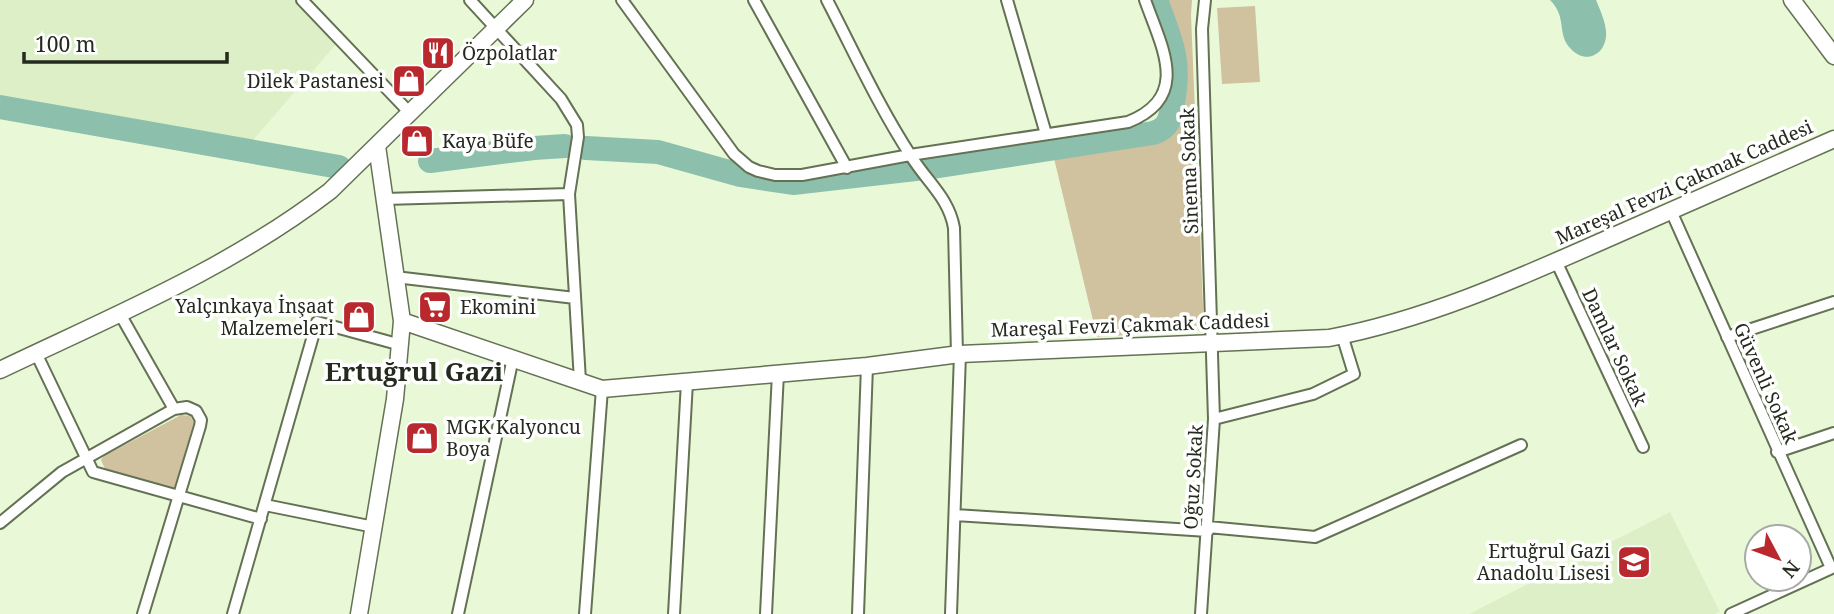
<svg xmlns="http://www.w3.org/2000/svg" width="1834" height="614" font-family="'Noto Serif',serif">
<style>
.built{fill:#dcefc7}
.green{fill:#d0c19f}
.water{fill:#8cc0ac}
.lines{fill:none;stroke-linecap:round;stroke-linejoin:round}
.river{stroke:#8cc0ac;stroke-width:24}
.street-casing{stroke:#647154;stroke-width:14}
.secondary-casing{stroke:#647154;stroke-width:19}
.street{stroke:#fff;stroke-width:10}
.secondary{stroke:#fff;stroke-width:16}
.labels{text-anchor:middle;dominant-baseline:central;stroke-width:7;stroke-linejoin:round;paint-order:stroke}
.poi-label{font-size:19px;fill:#252a1e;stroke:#fff;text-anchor:start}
.street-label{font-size:19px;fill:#252a1e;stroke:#fff}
.district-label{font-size:26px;font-weight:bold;fill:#252a1e;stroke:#fff}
</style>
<rect width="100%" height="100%" fill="#e9f9d7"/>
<path class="built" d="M 0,0 L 294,0 L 337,43 L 248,146 L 0,104 Z
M 1670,512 L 1720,612 L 1715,614 L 1469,614 Z"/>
<path class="green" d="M 1156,0 L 1192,0 L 1191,15 L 1204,330 L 1097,337 L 1052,150 L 1153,133 L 1161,131 L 1170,121 L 1177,83 L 1177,64 Z
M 1255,6 L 1260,82 L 1222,84 L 1217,8 Z
M 181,415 L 190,416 L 194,422 L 174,489 L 105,469 L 101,460 L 104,456 Z"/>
<path class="water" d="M 1550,0 L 1596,0 C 1600,10 1605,20 1606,31 C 1608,53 1587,66 1571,49 C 1556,34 1568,18 1550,0 Z"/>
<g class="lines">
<path class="river" d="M 0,107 L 339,167
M 586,148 L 658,152 L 740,175 L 793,183 L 933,167 L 1153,133 C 1169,128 1170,119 1173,103 C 1181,59 1171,41 1156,0
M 430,161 L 534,148 L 565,146"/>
<g class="street-casing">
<path id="street" d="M 302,0 L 410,113
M 470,0 L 561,99 L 577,125 L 578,137 L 569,194 L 580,381
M 622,0 L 734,154 L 749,167 L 758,171 L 775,175 L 802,175 L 910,155 L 1128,122 C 1191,97 1162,48 1145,0
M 754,0 L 847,168
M 827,0 C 854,52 879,107 911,156 C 927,182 949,198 954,228 L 957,354
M 1007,0 L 1046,134
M 384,199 L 569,194
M 1671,211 L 1831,568
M 1556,261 L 1643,447
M 395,277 L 575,298
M 120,314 L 174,409
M 1727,337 L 1834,302
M 36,353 L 93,472 L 261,519
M 1214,419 L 1313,394 L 1354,374 L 1342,335
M 1777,452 L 1834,433
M 265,505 L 374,527
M 955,515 L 1208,531
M 0,523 L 62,472 L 174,409 L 187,407 L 196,411 L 201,420 L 200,426 L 143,614
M 1208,527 L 1315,537 L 1521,445
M 233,614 L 317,322 L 401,345
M 458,614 L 513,358
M 585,614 L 602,389
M 674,614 L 687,382
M 766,614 L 778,373
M 858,614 L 867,366
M 951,614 L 960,354
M 1201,614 L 1214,419 L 1202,29 L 1205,0
M 1731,614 L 1834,567"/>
</g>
<g class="secondary-casing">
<path id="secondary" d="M 1792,0 L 1834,56
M 402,321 L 602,389 L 867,366 L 960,354 L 1329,338 C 1424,320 1512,281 1600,242 C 1678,208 1756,174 1834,139
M 0,370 C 113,316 230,268 330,191 L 525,0
M 359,614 L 395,399 L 402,321 L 377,146"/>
</g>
<use href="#street" class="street"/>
<use href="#secondary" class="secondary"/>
</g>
<defs>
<g id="restaurant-square" transform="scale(1.75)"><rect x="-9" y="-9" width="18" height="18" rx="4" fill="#b8282d" stroke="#fff"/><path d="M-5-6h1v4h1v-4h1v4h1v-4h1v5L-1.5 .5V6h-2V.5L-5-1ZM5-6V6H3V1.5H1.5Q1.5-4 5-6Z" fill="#fff"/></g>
<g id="shop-square" transform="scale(1.75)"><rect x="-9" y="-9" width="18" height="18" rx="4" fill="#b8282d" stroke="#fff"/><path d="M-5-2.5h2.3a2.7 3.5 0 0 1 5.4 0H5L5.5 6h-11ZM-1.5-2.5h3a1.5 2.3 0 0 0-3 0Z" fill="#fff"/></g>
<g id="supermarket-square" transform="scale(1.75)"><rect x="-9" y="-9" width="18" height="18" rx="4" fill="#b8282d" stroke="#fff"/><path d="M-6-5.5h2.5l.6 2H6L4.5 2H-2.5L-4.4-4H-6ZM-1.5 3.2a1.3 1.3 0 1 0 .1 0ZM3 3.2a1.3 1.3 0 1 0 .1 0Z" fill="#fff"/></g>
<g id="school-square" transform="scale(1.75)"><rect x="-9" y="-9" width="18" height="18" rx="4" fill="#b8282d" stroke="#fff"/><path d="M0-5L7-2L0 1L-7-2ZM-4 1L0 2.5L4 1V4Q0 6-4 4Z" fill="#fff"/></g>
</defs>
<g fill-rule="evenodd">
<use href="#restaurant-square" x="438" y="53"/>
<use href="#shop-square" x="409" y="81"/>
<use href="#shop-square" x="417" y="141"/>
<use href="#supermarket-square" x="435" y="307"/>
<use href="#shop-square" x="359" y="317"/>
<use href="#shop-square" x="422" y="438"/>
<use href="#school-square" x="1634" y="562"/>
</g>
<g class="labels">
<g class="poi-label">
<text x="462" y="53">Özpolatlar</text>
<text x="384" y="81" text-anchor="end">Dilek Pastanesi</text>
<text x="442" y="141">Kaya Büfe</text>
<text x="334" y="306" text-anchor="end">Yalçınkaya İnşaat<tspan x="334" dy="22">Malzemeleri</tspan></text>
<text x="460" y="307">Ekomini</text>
<text x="446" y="427">MGK Kalyoncu<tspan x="446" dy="22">Boya</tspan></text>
<text x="1610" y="551" text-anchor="end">Ertuğrul Gazi<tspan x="1610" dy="22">Anadolu Lisesi</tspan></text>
</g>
<g class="street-label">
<text transform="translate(1189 171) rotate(-92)">Sinema Sokak</text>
<text transform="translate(1684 182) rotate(-24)">Mareşal Fevzi Çakmak Caddesi</text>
<text transform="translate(1130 325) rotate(-2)">Mareşal Fevzi Çakmak Caddesi</text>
<text transform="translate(1615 347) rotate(65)">Damlar Sokak</text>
<text transform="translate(1766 383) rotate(66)">Güvenli Sokak</text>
<text transform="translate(1193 477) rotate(-87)">Oğuz Sokak</text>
</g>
<g class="district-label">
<text x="414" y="371">Ertuğrul Gazi</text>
</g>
</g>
<g transform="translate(1778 558) rotate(131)"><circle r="33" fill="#ffffff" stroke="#a8aaa5" stroke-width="2"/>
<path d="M0-5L12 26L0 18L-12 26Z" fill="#b8282d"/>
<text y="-10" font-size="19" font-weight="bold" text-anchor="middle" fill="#252a1e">N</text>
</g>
<path d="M24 52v10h203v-10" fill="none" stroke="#252a1e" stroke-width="3.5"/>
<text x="35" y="52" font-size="21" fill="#252a1e" stroke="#ffffff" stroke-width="5" paint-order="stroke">100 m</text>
</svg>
